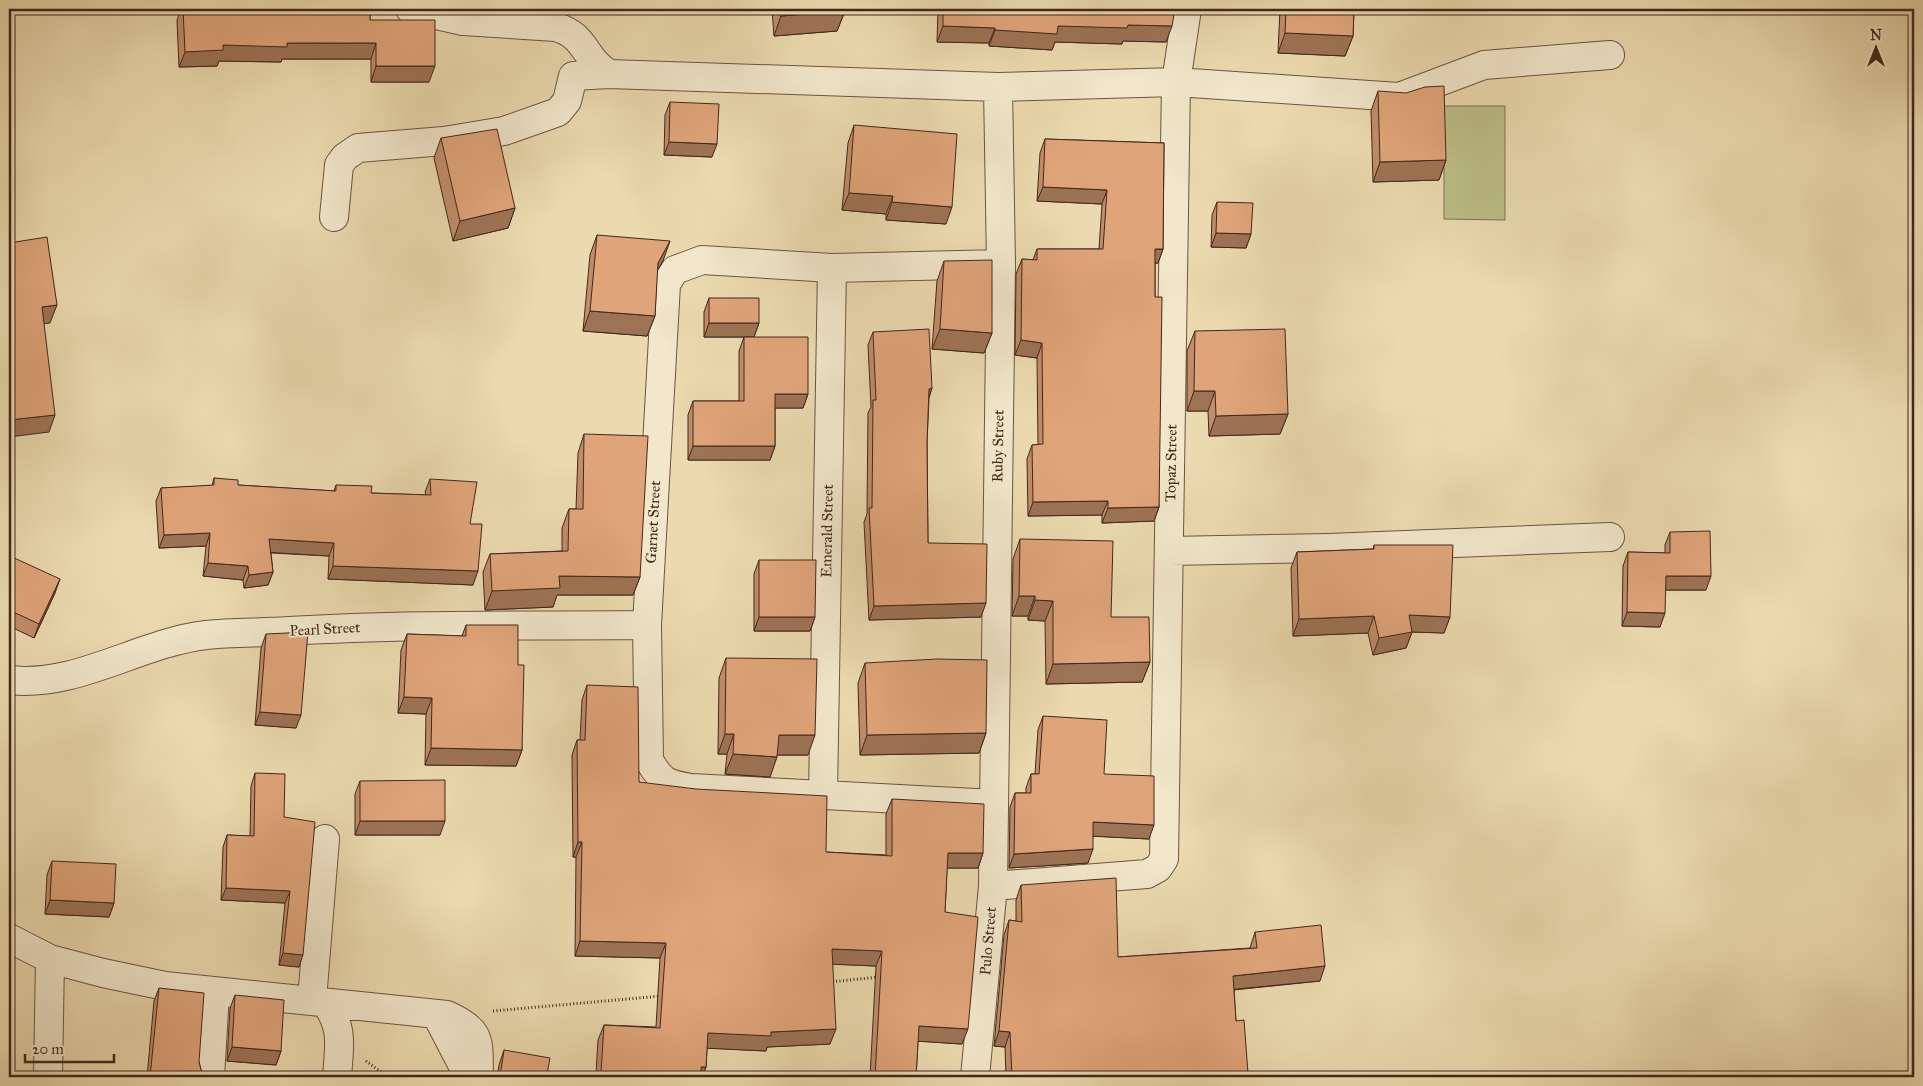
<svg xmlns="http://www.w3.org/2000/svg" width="1923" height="1086" font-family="'IM FELL Great Primer',serif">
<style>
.green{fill:#bcbe87;stroke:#7e7252}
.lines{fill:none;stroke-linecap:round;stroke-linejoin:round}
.minor-casing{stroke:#6c5441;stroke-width:30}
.path{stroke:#41271c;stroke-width:3;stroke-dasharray:1 2.5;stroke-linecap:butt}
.minor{stroke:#f2e7cb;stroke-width:28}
.wall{fill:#c18d69;stroke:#41271c}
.shaded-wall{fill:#9d7355;stroke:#41271c}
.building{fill:#e0a47a;stroke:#41271c}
.labels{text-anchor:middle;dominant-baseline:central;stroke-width:4;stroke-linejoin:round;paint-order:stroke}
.street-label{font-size:15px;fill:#41271c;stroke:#f2e7cb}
</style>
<rect width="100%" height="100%" fill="#ebdaaf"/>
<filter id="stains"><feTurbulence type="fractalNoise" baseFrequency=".004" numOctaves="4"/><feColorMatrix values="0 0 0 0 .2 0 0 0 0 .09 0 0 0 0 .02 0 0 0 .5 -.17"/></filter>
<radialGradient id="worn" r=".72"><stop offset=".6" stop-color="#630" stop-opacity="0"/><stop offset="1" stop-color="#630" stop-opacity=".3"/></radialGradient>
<path class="green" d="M 1444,106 L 1505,106 L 1505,220 L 1444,219 Z"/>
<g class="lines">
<g class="minor-casing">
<path id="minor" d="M 410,9 L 463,21 L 556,27 C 587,36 583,58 609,74
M 334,217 L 339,165 L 345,157 L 358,148 L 444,141 L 504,131 L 558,112 L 567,101 L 573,76 L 609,74 L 998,87 L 1176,82 L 1399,97 L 1484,65 L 1610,55
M 1170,551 L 1328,548 L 1610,537
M 9,680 C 77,688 139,643 206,635 C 233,632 261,633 289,631 C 408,624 528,626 647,625
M 823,795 L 832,268
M 994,804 L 691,788 C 667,784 661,782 649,760 L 647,625 L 666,284 L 675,270 L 702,260 L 832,268 L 1001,264
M 993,886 L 1147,874 L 1158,868 L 1164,859 L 1176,82 L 1187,9
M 9,938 L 50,959 L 103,973 L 165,986 L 447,1015 C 483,1031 478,1041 479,1077
M 312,1000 L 325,839
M 326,1003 C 344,1030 339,1046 337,1077
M 436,1014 L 463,1066 L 473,1077
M 48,1077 L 50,959
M 210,1077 L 215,993
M 975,1077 L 993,886 L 1001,264 L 998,87"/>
</g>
<path class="path" d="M 829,982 L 880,977
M 493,1011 L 661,996
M 366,1061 L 388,1077"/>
<use href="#minor" class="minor"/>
</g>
<path class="wall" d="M 181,9 L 370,9 L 370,20 L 429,82 L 371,82 L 371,59 L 282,59 L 281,62 L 219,61 L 217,66 L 179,67 L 177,20 Z
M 772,9 L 845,9 L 845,11 L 837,31 L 774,36 Z
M 938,9 L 1175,9 L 1166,42 L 1123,41 L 1122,44 L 1055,42 L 1052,50 L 989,46 L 989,43 L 937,42 Z
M 1280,9 L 1354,9 L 1353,36 L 1345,56 L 1278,53 Z
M 1378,91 L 1446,160 L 1439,180 L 1373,182 L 1371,111 Z
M 670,102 L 712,157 L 664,155 L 665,115 Z
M 854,125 L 946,224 L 886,220 L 886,214 L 842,210 L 848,143 Z
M 441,138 L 515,208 L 508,228 L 453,241 L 434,158 Z
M 1045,139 L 1164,143 L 1163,249 L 1158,263 L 1155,263 L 1155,297 L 1159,507 L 1154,521 L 1102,523 L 1102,515 L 1028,516 L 1027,459 L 1032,445 L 1038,445 L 1037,358 L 1015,355 L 1016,274 L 1022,259 L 1033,260 L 1037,249 L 1099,249 L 1102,204 L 1037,201 L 1040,153 Z
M 1217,202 L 1251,234 L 1246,248 L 1211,247 L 1212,215 Z
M 597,235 L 663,261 L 657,270 L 655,316 L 647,336 L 583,331 L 590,255 Z
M 944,261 L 992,333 L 984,353 L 932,349 L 937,281 Z
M 709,298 L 759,323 L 754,337 L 704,337 L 704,312 Z
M 1195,331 L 1288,414 L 1280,434 L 1209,436 L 1208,411 L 1187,411 L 1187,351 Z
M 873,332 L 932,388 L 929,398 L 927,442 L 928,543 L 981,617 L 869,620 L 864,522 L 867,514 L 868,413 L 871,407 L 868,345 Z
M 744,337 L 808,394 L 803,408 L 775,408 L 775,446 L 770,460 L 688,460 L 688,415 L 693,401 L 739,401 L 739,351 Z
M 584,434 L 640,577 L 633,595 L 557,595 L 553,607 L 485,610 L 483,572 L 490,554 L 562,551 L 562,528 L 569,509 L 576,509 L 578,453 Z
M 214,478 L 238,485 L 334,491 L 336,485 L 371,493 L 426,495 L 425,492 L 430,479 L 470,524 L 473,585 L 328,579 L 329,556 L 271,553 L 273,572 L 268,585 L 244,588 L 243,580 L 203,576 L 206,546 L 159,548 L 156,501 L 161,488 L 212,486 Z
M 1670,532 L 1706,590 L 1665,590 L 1660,627 L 1622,626 L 1623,566 L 1628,552 L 1665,553 L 1665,545 Z
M 1020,539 L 1111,617 L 1150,662 L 1142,682 L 1046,684 L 1045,621 L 1028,620 L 1028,616 L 1012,616 L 1013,559 Z
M 1374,545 L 1450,617 L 1444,633 L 1412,632 L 1406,648 L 1373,655 L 1368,633 L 1293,636 L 1291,568 L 1297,552 L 1373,549 Z
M 9,553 L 11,554 L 10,556 L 55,593 L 34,638 L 9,626 Z
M 759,560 L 815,617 L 810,631 L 754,631 L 754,574 Z
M 466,625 L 518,665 L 522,750 L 516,766 L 425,765 L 426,714 L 398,713 L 401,650 L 407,634 L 462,636 Z
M 266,634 L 296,728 L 255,725 L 261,648 Z
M 726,658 L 808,755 L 777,755 L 770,777 L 725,774 L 727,754 L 718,754 L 719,678 Z
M 865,663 L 986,733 L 979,753 L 860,755 L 858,683 Z
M 587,685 L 639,782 L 826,852 L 886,855 L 886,814 L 892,799 L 983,853 L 978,868 L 947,868 L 945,912 L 962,1044 L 918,1041 L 916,1077 L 870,1077 L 876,966 L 832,964 L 830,1044 L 767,1047 L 766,1051 L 707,1048 L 706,1067 L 702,1077 L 497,1077 L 499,1065 L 504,1050 L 547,1075 L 596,1074 L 598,1040 L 604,1025 L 656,1027 L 660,958 L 575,956 L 576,857 L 573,857 L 572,755 L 577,740 L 580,740 L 582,700 Z
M 1043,716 L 1104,774 L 1149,839 L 1093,836 L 1088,863 L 1009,868 L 1010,807 L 1015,793 L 1026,793 L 1026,788 L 1031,774 L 1035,774 L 1038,730 Z
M 255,773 L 284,817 L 299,967 L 279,965 L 285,903 L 221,900 L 223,847 L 227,835 L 250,836 L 251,786 Z
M 360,781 L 440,835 L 355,835 L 355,794 Z
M 52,861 L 114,903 L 109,917 L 45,914 L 47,875 Z
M 1021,885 L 1118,957 L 1250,948 L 1255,932 L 1320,981 L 1234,990 L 1236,1021 L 1248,1073 L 1272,1077 L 1006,1077 L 1005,1047 L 994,1046 L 1004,935 L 1009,920 L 1016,921 L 1016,900 Z
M 159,988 L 199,1062 L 201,1070 L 205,1077 L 147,1077 L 154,1001 Z
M 235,995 L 281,1051 L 276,1065 L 227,1061 L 230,1008 Z"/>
<path class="shaded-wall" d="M 845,11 L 837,31 L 774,36 L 781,16 Z
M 1128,25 L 1172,26 L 1166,42 L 1123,41 L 1122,44 L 1055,42 L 1052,50 L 989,46 L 995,30 L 1058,26 Z
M 943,26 L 995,28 L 989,43 L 937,42 Z
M 1285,33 L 1353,36 L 1345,56 L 1278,53 Z
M 287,43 L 376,43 L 371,59 L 282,59 L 281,62 L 219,61 L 217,66 L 179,67 L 185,52 L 223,45 Z
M 376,66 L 435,66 L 429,82 L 371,82 Z
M 669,142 L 717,144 L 712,157 L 664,155 Z
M 1446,160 L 1439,180 L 1373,182 L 1380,162 Z
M 1043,187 L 1107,190 L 1102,204 L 1037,201 Z
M 849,193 L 893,196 L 886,214 L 842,210 Z
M 892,202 L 952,207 L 946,224 L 886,220 Z
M 515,208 L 508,228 L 453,241 L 460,221 Z
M 1216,233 L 1251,234 L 1246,248 L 1211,247 Z
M 670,241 L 663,261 L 650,283 L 658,263 Z
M 1155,249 L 1163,249 L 1158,263 L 1150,263 Z
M 57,305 L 50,323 L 36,325 L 42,307 Z
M 590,311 L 655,316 L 647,336 L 583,331 Z
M 709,323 L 759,323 L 754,337 L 704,337 Z
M 940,329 L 992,333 L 984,353 L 932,349 Z
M 1021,340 L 1042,343 L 1037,358 L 1015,355 Z
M 932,388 L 927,402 L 929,389 Z
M 1194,391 L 1215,391 L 1208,411 L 1187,411 Z
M 775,394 L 808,394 L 803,408 L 770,408 Z
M 1288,414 L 1280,434 L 1209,436 L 1216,416 Z
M 55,415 L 49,432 L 9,437 L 9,420 Z
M 693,446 L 775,446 L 770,460 L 688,460 Z
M 1108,501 L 1102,515 L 1028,516 L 1033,502 Z
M 1159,507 L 1154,521 L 1102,523 L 1108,508 Z
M 210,533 L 206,546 L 159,548 L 164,535 Z
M 269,539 L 334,543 L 329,556 L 264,552 Z
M 208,563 L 248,566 L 243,580 L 203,576 Z
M 333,566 L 478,571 L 473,585 L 328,579 Z
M 273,572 L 268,585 L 244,588 L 249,575 Z
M 559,576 L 640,577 L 633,595 L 557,595 L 553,607 L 485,610 L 492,591 Z
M 1666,576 L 1711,576 L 1706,590 L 1661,590 Z
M 60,579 L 55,593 L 34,638 L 39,624 Z
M 1019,596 L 1035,596 L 1028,616 L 1012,616 Z
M 1035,600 L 1053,601 L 1045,621 L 1028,620 Z
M 986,603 L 981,617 L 869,620 L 874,606 Z
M 1627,612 L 1665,613 L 1660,627 L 1622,626 Z
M 1409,615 L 1450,617 L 1444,633 L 1412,632 L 1406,648 L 1373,655 L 1379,638 Z
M 1374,616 L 1368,633 L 1293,636 L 1299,619 Z
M 759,617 L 815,617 L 810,631 L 754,631 Z
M 1150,662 L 1142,682 L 1046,684 L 1053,664 Z
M 404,697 L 432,698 L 426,714 L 398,713 Z
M 260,712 L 301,715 L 296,728 L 255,725 Z
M 986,733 L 979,753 L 860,755 L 867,735 Z
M 725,734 L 734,734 L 727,754 L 718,754 Z
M 779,735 L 815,735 L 808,755 L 771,755 Z
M 431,748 L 522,750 L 516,766 L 425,765 Z
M 733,754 L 777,757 L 770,777 L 725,774 Z
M 360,821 L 445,821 L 440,835 L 355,835 Z
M 1093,822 L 1154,825 L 1149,839 L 1088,836 Z
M 578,842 L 582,842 L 576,857 L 573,857 Z
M 1093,849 L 1088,863 L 1009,868 L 1014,854 Z
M 948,853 L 983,853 L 978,868 L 942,868 Z
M 226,888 L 290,891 L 285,903 L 221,900 Z
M 50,900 L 114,903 L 109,917 L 45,914 Z
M 580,941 L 666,943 L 660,958 L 575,956 Z
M 832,949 L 882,951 L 876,966 L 826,964 Z
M 283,953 L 303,955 L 299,967 L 279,965 Z
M 1325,966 L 1320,981 L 1227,990 L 1233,976 Z
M 919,1026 L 968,1029 L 962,1044 L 914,1041 Z
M 836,1029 L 830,1044 L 767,1047 L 766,1051 L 702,1048 L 708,1033 L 771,1032 Z
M 999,1031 L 1010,1032 L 1005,1047 L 994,1046 Z
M 232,1047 L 281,1051 L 276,1065 L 227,1061 Z
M 701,1067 L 706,1067 L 702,1077 L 697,1077 Z"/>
<path class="building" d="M 183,9 L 370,9 L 370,20 L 435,20 L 435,66 L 376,66 L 376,43 L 287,43 L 287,47 L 223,45 L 223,50 L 185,52 Z
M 780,9 L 845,9 L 845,11 L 781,16 Z
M 943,9 L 1175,9 L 1172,26 L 1128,25 L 1127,28 L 1058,26 L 1057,34 L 995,30 L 995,28 L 943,26 Z
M 1286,9 L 1354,9 L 1353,36 L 1285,33 Z
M 9,48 L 12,59 L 13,76 L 11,93 L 9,99 Z
M 1444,86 L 1446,160 L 1380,162 L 1378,91 L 1406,93 L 1425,87 Z
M 670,102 L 719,104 L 717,144 L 669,142 Z
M 854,125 L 957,134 L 952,207 L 892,202 L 893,196 L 849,193 Z
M 497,129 L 515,208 L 460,221 L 441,138 Z
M 1045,139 L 1164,143 L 1163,249 L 1155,249 L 1155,297 L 1162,297 L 1159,507 L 1108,508 L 1108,501 L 1033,502 L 1032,445 L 1043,444 L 1042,343 L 1021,340 L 1022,259 L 1037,260 L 1037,249 L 1103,249 L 1107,190 L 1043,187 Z
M 1217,202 L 1253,203 L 1251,234 L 1216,233 Z
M 597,235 L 670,241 L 658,263 L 655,316 L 590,311 Z
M 47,237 L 57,305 L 42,307 L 55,415 L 9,420 L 9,243 Z
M 992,260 L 992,333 L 940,329 L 944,261 Z
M 709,298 L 759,298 L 759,323 L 709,323 Z
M 929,329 L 932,388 L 929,389 L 927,442 L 928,543 L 987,544 L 986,603 L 874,606 L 869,508 L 872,508 L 873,400 L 876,400 L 873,332 Z
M 1285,329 L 1288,414 L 1216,416 L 1215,391 L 1194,391 L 1195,331 Z
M 744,337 L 808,337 L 808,394 L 775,394 L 775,446 L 693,446 L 693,401 L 744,401 Z
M 584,434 L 648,436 L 640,577 L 559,576 L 560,588 L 492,591 L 490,554 L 568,551 L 569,509 L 583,509 Z
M 214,478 L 238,480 L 238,485 L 336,491 L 336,485 L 372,486 L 371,493 L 431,495 L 430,479 L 477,482 L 470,524 L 482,524 L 478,571 L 333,566 L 334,543 L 269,539 L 273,572 L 249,575 L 248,566 L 208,563 L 210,533 L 164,535 L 161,488 L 214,485 Z
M 1710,531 L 1711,576 L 1666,576 L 1665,613 L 1627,612 L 1628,552 L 1670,553 L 1670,532 Z
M 1020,539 L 1113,541 L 1111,617 L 1149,617 L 1150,662 L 1053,664 L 1053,601 L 1035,600 L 1035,596 L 1019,596 Z
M 1374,545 L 1453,545 L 1450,617 L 1409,615 L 1412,632 L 1379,638 L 1374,616 L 1299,619 L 1297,552 L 1374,549 Z
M 9,553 L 11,554 L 10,556 L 60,579 L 39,624 L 9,610 Z
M 759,560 L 816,560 L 815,617 L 759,617 Z
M 466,625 L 518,625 L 518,665 L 524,665 L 522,750 L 431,748 L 432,698 L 404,697 L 407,634 L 466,636 Z
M 308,632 L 301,715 L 260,712 L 266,634 Z
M 726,658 L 817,659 L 815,735 L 779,735 L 777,757 L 733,754 L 734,734 L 725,734 Z
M 937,659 L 987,660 L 986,733 L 867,735 L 865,663 Z
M 587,685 L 638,687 L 639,782 L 696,789 L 827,796 L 826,852 L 892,856 L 892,799 L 984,804 L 983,853 L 948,853 L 945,912 L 978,917 L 968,1029 L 919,1026 L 916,1077 L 875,1077 L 882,951 L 832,949 L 836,1029 L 771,1032 L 771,1036 L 708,1033 L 706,1067 L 701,1067 L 701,1077 L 500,1077 L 504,1050 L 550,1058 L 547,1075 L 601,1073 L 604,1025 L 660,1028 L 666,943 L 580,941 L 582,842 L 578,842 L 577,740 L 585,740 Z
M 1043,716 L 1107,720 L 1104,774 L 1154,776 L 1154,825 L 1093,822 L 1093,849 L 1014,854 L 1015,793 L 1031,793 L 1031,774 L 1039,774 Z
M 255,773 L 285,774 L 284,817 L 315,822 L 303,955 L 283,953 L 290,891 L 226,888 L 227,835 L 254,836 Z
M 445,780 L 445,821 L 360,821 L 360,781 Z
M 52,861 L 116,864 L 114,903 L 50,900 Z
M 1116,878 L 1118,957 L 1257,948 L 1255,932 L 1321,925 L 1325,966 L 1233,976 L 1236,1021 L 1244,1020 L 1248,1073 L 1272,1076 L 1272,1077 L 1012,1077 L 1010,1032 L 999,1031 L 1009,920 L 1022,922 L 1021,885 Z
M 159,988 L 204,993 L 199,1062 L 201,1070 L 205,1075 L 205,1077 L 150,1077 Z
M 235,995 L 284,1000 L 281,1051 L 232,1047 Z"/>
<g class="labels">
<g class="street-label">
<text transform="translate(998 446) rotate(-89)">Ruby Street</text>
<text transform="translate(1171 463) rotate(-89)">Topaz Street</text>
<text transform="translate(653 522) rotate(-87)">Garnet Street</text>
<text transform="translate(827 531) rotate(-89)">Emerald Street</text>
<text transform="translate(325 629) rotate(-3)">Pearl Street</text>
<text transform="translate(988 941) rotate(-85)">Pulo Street</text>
</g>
</g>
<rect width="1923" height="1086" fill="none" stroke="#ebdaaf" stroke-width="30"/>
<rect x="10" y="10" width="1903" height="1066" fill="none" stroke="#41271c" stroke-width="2.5"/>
<rect x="15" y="15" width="1893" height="1056" fill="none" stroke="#41271c"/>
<g transform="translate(1876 48)" stroke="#f2e7cb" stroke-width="4" paint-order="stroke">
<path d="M0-4L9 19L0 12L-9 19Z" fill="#41271c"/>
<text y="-8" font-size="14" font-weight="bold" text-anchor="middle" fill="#41271c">N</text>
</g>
<path d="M25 1054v8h89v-8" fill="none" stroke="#41271c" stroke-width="2.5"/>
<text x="32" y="1054" font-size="15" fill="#41271c" stroke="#f2e7cb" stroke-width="4" paint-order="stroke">20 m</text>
<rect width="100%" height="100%" filter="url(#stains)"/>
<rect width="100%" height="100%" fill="url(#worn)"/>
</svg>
